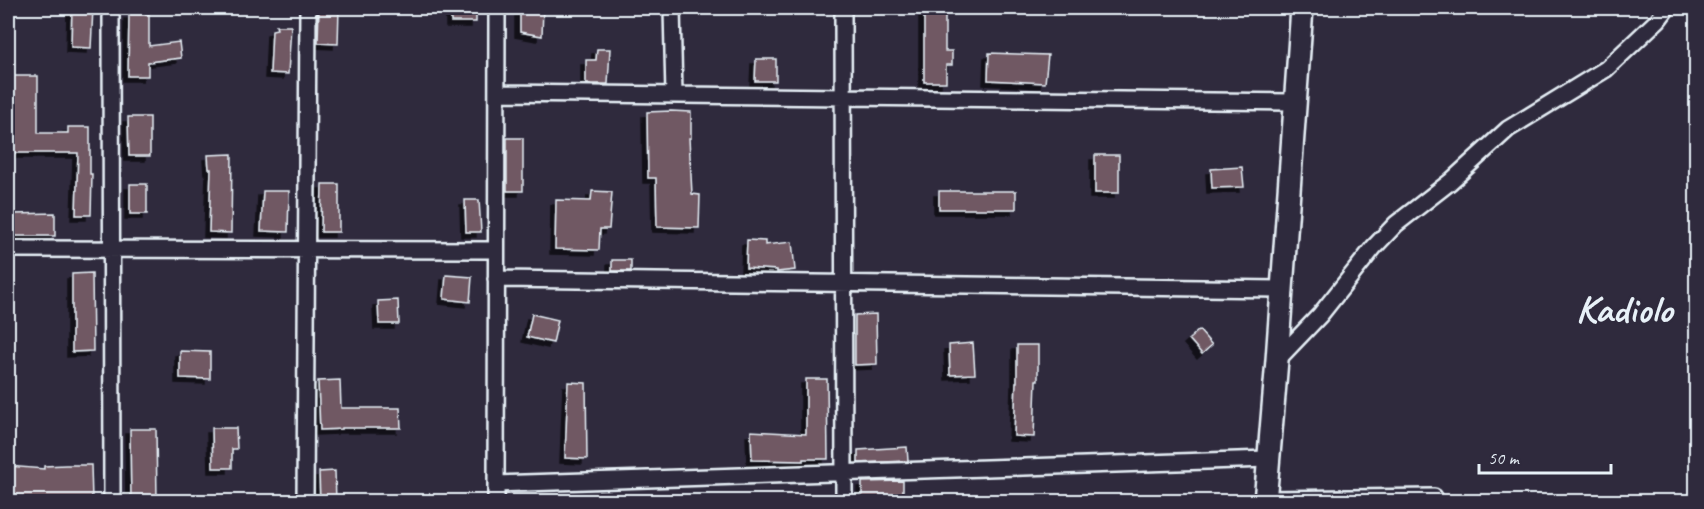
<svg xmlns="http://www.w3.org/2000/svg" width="1704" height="509" font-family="Caveat,sans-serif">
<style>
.building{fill:#6f5863;stroke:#e8f1f8;stroke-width:1.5;filter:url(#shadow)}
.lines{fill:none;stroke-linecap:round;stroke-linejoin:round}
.street-casing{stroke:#e8f1f8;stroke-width:20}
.secondary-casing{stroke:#e8f1f8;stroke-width:26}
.street{stroke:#2f2a3d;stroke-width:15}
.secondary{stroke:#2f2a3d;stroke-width:21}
.labels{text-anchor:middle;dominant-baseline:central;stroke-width:5;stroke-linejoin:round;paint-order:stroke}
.town-label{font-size:40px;font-weight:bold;fill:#e8f1f8;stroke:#2f2a3d}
</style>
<defs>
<filter id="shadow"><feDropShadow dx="-5" dy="5" stdDeviation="0" flood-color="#0009"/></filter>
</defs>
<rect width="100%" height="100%" fill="#2f2a3d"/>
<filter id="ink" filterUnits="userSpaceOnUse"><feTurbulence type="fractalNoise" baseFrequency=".0167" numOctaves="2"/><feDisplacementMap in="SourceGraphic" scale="12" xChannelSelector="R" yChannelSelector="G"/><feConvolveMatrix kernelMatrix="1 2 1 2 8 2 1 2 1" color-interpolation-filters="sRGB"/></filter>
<g filter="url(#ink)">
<path class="building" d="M 72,8 L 93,8 L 91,48 L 71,47 Z
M 319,8 L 339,8 L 338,44 L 318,43 Z
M 451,8 L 476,8 L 476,22 L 451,22 Z
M 520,8 L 543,8 L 542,36 L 520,32 Z
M 924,8 L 945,8 L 945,51 L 952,51 L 952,65 L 946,65 L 946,82 L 924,82 Z
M 129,14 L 149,14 L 149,46 L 179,42 L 181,58 L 148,62 L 148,76 L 128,76 Z
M 276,26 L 291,26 L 288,74 L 270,73 L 272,30 L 277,29 Z
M 597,49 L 610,49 L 608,84 L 586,84 L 586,60 L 596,60 Z
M 989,53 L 1048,55 L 1045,83 L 988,80 Z
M 756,59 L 776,59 L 776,81 L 755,81 Z
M 12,76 L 38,76 L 38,133 L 68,133 L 68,127 L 90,127 L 90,174 L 92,174 L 91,215 L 76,215 L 78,153 L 14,153 Z
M 671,111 L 691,112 L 691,138 L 689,138 L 692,194 L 700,195 L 699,228 L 657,227 L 656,178 L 648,178 L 647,112 Z
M 128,117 L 150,117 L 150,156 L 129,156 Z
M 507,138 L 523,138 L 523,191 L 507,191 Z
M 232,154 L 231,233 L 209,232 L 211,169 L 209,169 L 208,155 Z
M 1095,155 L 1119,155 L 1119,193 L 1095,193 Z
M 1242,167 L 1244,187 L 1212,188 L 1211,169 Z
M 130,184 L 147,184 L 147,214 L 130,214 Z
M 322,184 L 339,184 L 339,232 L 321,232 Z
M 263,191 L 289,191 L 288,232 L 261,231 Z
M 592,191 L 612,192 L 609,229 L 600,229 L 599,250 L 555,249 L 556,200 L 591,201 Z
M 939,191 L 1016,191 L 1016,209 L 939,209 Z
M 465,200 L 479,200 L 481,232 L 466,232 Z
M 55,213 L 55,236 L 8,236 L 8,216 L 14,216 L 14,214 Z
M 747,240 L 765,241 L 765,245 L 792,242 L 795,270 L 777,272 L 777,270 L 746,268 Z
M 612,260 L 631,260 L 631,271 L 612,271 Z
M 92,273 L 93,351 L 72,352 L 72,274 Z
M 446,275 L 472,277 L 470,302 L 444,299 Z
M 398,300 L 399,324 L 379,324 L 378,301 Z
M 532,314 L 558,320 L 553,343 L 527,337 Z
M 876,314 L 877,364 L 855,365 L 855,315 Z
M 1199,330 L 1212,345 L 1202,354 L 1189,339 Z
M 973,343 L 975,374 L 950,375 L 949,345 Z
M 1017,345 L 1038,345 L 1038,380 L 1036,380 L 1034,437 L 1014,436 L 1016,382 L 1017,382 Z
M 180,351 L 210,352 L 210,379 L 180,378 Z
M 806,379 L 827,379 L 828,459 L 803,459 L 803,461 L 752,460 L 751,431 L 806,434 Z
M 340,380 L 341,408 L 400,408 L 401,428 L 342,428 L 342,429 L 320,430 L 318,381 Z
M 568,382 L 586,383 L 587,459 L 565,458 Z
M 212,428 L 236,428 L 237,449 L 232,449 L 232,468 L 213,468 Z
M 130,429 L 156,429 L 157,501 L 131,501 Z
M 907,447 L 908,461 L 858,463 L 858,450 Z
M 66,465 L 91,465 L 92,500 L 13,501 L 13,484 L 8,485 L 8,466 L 44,469 L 44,466 Z
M 335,471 L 336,501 L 320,501 L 319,472 Z
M 903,481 L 903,501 L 862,501 L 862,482 Z"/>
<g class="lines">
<g class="street-casing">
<path id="street" d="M 111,8 L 112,502
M 672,8 L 674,95
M 843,8 L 844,502
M 497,93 L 1295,102
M 8,249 L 496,250
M 496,279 L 1282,289
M 1277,360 L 1320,315 L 1374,247 L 1396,224 L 1450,182 L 1508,129 L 1606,69 L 1658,20 L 1667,8
M 496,484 L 1268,459
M 1265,499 L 1434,497
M 305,502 L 308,8
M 496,502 L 497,8"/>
</g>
<g class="secondary-casing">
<path id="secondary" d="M 1265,502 L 1277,360 L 1302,8"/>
</g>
<use href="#street" class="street"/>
<use href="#secondary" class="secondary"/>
</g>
</g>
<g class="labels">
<g class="town-label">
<text x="1624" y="309">Kadiolo</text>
</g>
</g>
<rect width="1704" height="509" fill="none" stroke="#2f2a3d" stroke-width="30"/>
<rect x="15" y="15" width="1674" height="479" fill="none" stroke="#e8f1f8" stroke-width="2" filter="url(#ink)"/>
<path d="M1479 464v9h132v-9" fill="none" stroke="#e8f1f8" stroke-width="3"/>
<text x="1488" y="464" font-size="18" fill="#e8f1f8" stroke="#2f2a3d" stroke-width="4.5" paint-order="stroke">50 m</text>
</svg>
